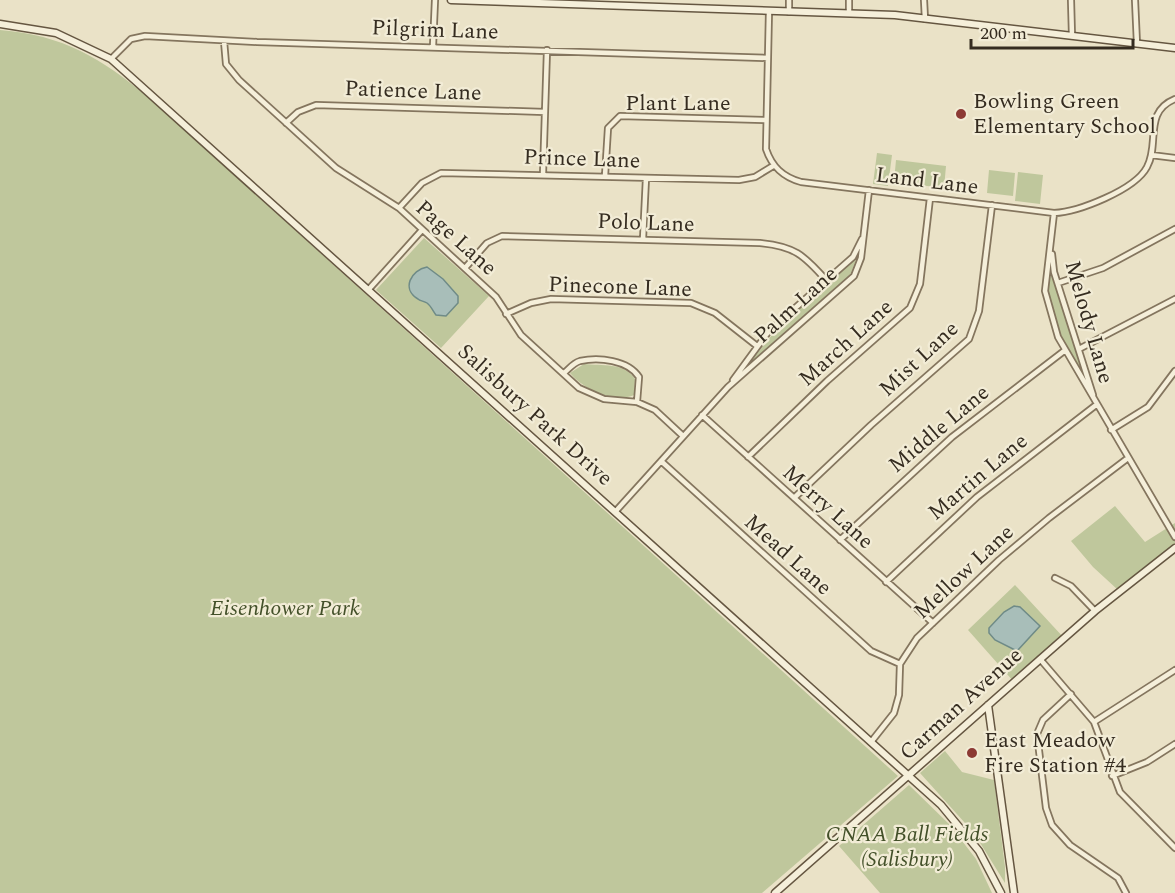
<svg xmlns="http://www.w3.org/2000/svg" width="1175" height="893" font-family="Spectral,serif">
<style>
.green{fill:#bfc79c}
.water{fill:#a8beb9;stroke:#6f8b87;stroke-width:1.5}
.lines{fill:none;stroke-linecap:round;stroke-linejoin:round}
.street-casing{stroke:#84755e;stroke-width:8}
.secondary-casing{stroke:#655641;stroke-width:9}
.street{stroke:#f5efda;stroke-width:4.5}
.secondary{stroke:#f5efda;stroke-width:6}
.poi-dot{fill:#8c3a34;stroke:#f2ecd6;stroke-width:2}
.labels{text-anchor:middle;dominant-baseline:central;stroke-width:4.5;stroke-linejoin:round;paint-order:stroke}
.street-label{font-size:22px;fill:#352c20;stroke:#f2ecd6}
.poi-label{font-size:22px;fill:#352c20;stroke:#f2ecd6;text-anchor:start}
.park-label{font-size:22px;font-style:italic;fill:#435029;stroke:#f2ecd6}
</style>
<rect width="100%" height="100%" fill="#eae2c7"/>
<path class="green" d="M 0,30 C 63,35 101,58 148,97 L 898,776 L 762,893 L 0,893 Z
M 877,153 L 892,155 L 888,186 L 873,184 Z
M 896,160 L 946,166 L 944,188 L 894,182 Z
M 989,170 L 1015,173 L 1013,196 L 987,193 Z
M 1018,172 L 1043,175 L 1040,204 L 1015,201 Z
M 424,238 L 489,296 L 441,348 L 376,290 Z
M 1051,253 L 1054,272 L 1094,401 C 1076,370 1046,327 1047,290 C 1047,278 1050,266 1051,253 Z
M 857,257 L 851,273 L 844,282 L 748,365 L 783,321 Z
M 584,364 C 602,366 624,362 635,379 L 634,395 C 614,404 583,389 570,373 Z
M 1115,506 L 1145,542 L 1175,523 L 1175,547 L 1118,590 L 1093,567 L 1071,541 Z
M 1015,585 L 1064,638 L 1014,682 L 968,630 Z
M 945,751 L 962,772 L 994,780 L 1005,867 L 1005,883 L 974,833 L 920,773 Z
M 909,785 L 949,824 L 976,859 L 992,893 L 880,893 L 839,846 Z"/>
<path class="water" d="M 427,267 L 443,279 L 458,296 L 458,303 L 446,316 L 436,315 C 433,311 431,306 427,303 C 424,301 420,301 418,299 C 401,289 411,270 427,267 Z
M 1014,606 L 1020,607 L 1040,626 L 1017,651 L 995,640 L 989,633 L 989,628 L 1004,612 Z"/>
<g class="lines">
<g class="street-casing">
<path id="street" d="M 924,0 L 925,19
M 1071,0 L 1072,36
M 1135,0 L 1137,44
M 769,11 L 766,149 C 772,167 783,177 801,182 L 1054,213 C 1078,212 1135,190 1147,167 C 1160,143 1143,112 1175,99
M 789,12 L 789,0
M 849,13 L 849,0
M 224,41 L 226,64 L 239,80 L 336,168 L 399,208 L 496,297 L 521,335 L 579,388 L 604,399 L 637,402 L 655,410 L 683,436
M 433,46 L 435,0
M 111,59 L 131,39 L 145,36 L 257,42 L 768,58
M 286,123 L 298,112 L 316,105 L 545,112
M 1151,155 L 1175,158
M 543,174 L 547,50
M 605,176 L 608,128 L 620,116 L 766,120
M 399,208 L 422,183 L 441,173 L 739,180 L 755,177 L 773,166
M 1054,213 L 1045,291 L 1058,337 L 1175,537
M 643,239 L 646,178
M 1052,254 L 1054,272 L 1093,395
M 465,268 L 487,243 L 502,236 L 760,243 C 794,246 804,255 826,280
M 1058,283 L 1103,268 L 1175,229
M 369,289 L 422,230
M 506,314 L 531,303 L 551,299 L 691,303 L 715,313 L 757,346
M 1079,349 L 1175,299
M 564,373 C 569,369 573,363 580,361 C 599,357 628,360 639,377 L 637,402
M 733,380 L 769,331 L 853,257 L 862,239
M 702,415 L 933,623
M 1111,430 L 1148,407 L 1175,371
M 748,457 L 827,381 L 910,308 L 920,284 L 930,198
M 661,461 L 871,651 L 900,664
M 794,498 L 871,425 L 969,339 L 979,311 L 992,205
M 615,512 L 728,387 L 854,276 L 861,258 L 869,190
M 840,540 L 952,437 L 1064,351
M 1055,578 L 1071,586 L 1095,611
M 886,582 L 977,497 L 1096,405
M 1040,659 L 1094,722 L 1120,792 L 1175,848
M 1071,694 L 1043,720 L 1037,734 L 1046,808 L 1052,825 L 1070,845 L 1118,878 L 1126,893
M 1094,722 L 1175,670
M 871,742 L 894,713 L 899,695 L 900,664 L 917,638 L 999,560 L 1049,518 L 1128,458
M 1112,776 L 1147,762 L 1175,744"/>
</g>
<g class="secondary-casing">
<path id="secondary" d="M 451,0 L 895,15 L 1175,48
M 0,24 L 56,33 L 111,59 L 941,805 L 979,851 L 1001,893
M 988,705 L 1014,893
M 775,893 L 1095,611 L 1175,548"/>
</g>
<use href="#street" class="street"/>
<use href="#secondary" class="secondary"/>
</g>
<g class="poi-dot">
<circle cx="961" cy="114" r="6"/>
<circle cx="972" cy="753" r="6"/>
</g>
<g class="labels">
<g class="street-label">
<text transform="translate(435 30) rotate(2)">Pilgrim Lane</text>
<text transform="translate(413 91) rotate(2)">Patience Lane</text>
<text x="678" y="103">Plant Lane</text>
<text transform="translate(582 159) rotate(2)">Prince Lane</text>
<text transform="translate(927 181) rotate(7)">Land Lane</text>
<text transform="translate(646 223) rotate(2)">Polo Lane</text>
<text transform="translate(456 238) rotate(42)">Page Lane</text>
<text transform="translate(620 287) rotate(2)">Pinecone Lane</text>
<text transform="translate(796 305) rotate(-42)">Palm Lane</text>
<text transform="translate(1089 322) rotate(74)">Melody Lane</text>
<text transform="translate(846 343) rotate(-42)">March Lane</text>
<text transform="translate(919 359) rotate(-43)">Mist Lane</text>
<text transform="translate(535 415) rotate(42)">Salisbury Park Drive</text>
<text transform="translate(939 429) rotate(-40)">Middle Lane</text>
<text transform="translate(978 477) rotate(-40)">Martin Lane</text>
<text transform="translate(828 507) rotate(42)">Merry Lane</text>
<text transform="translate(788 555) rotate(42)">Mead Lane</text>
<text transform="translate(964 572) rotate(-43)">Mellow Lane</text>
<text transform="translate(961 704) rotate(-42)">Carman Avenue</text>
</g>
<g class="poi-label">
<text x="973" y="101">Bowling Green<tspan x="973" dy="25">Elementary School</tspan></text>
<text x="984" y="740">East Meadow<tspan x="984" dy="25">Fire Station #4</tspan></text>
</g>
<g class="park-label">
<text x="285" y="608">Eisenhower Park</text>
<text x="907" y="834">CNAA Ball Fields<tspan x="907" dy="25">(Salisbury)</tspan></text>
</g>
</g>
<path d="M971 39v9h162v-9" fill="none" stroke="#352c20" stroke-width="3"/>
<text x="980" y="39" font-size="18" fill="#352c20" stroke="#f2ecd6" stroke-width="4.5" paint-order="stroke">200 m</text>
</svg>
